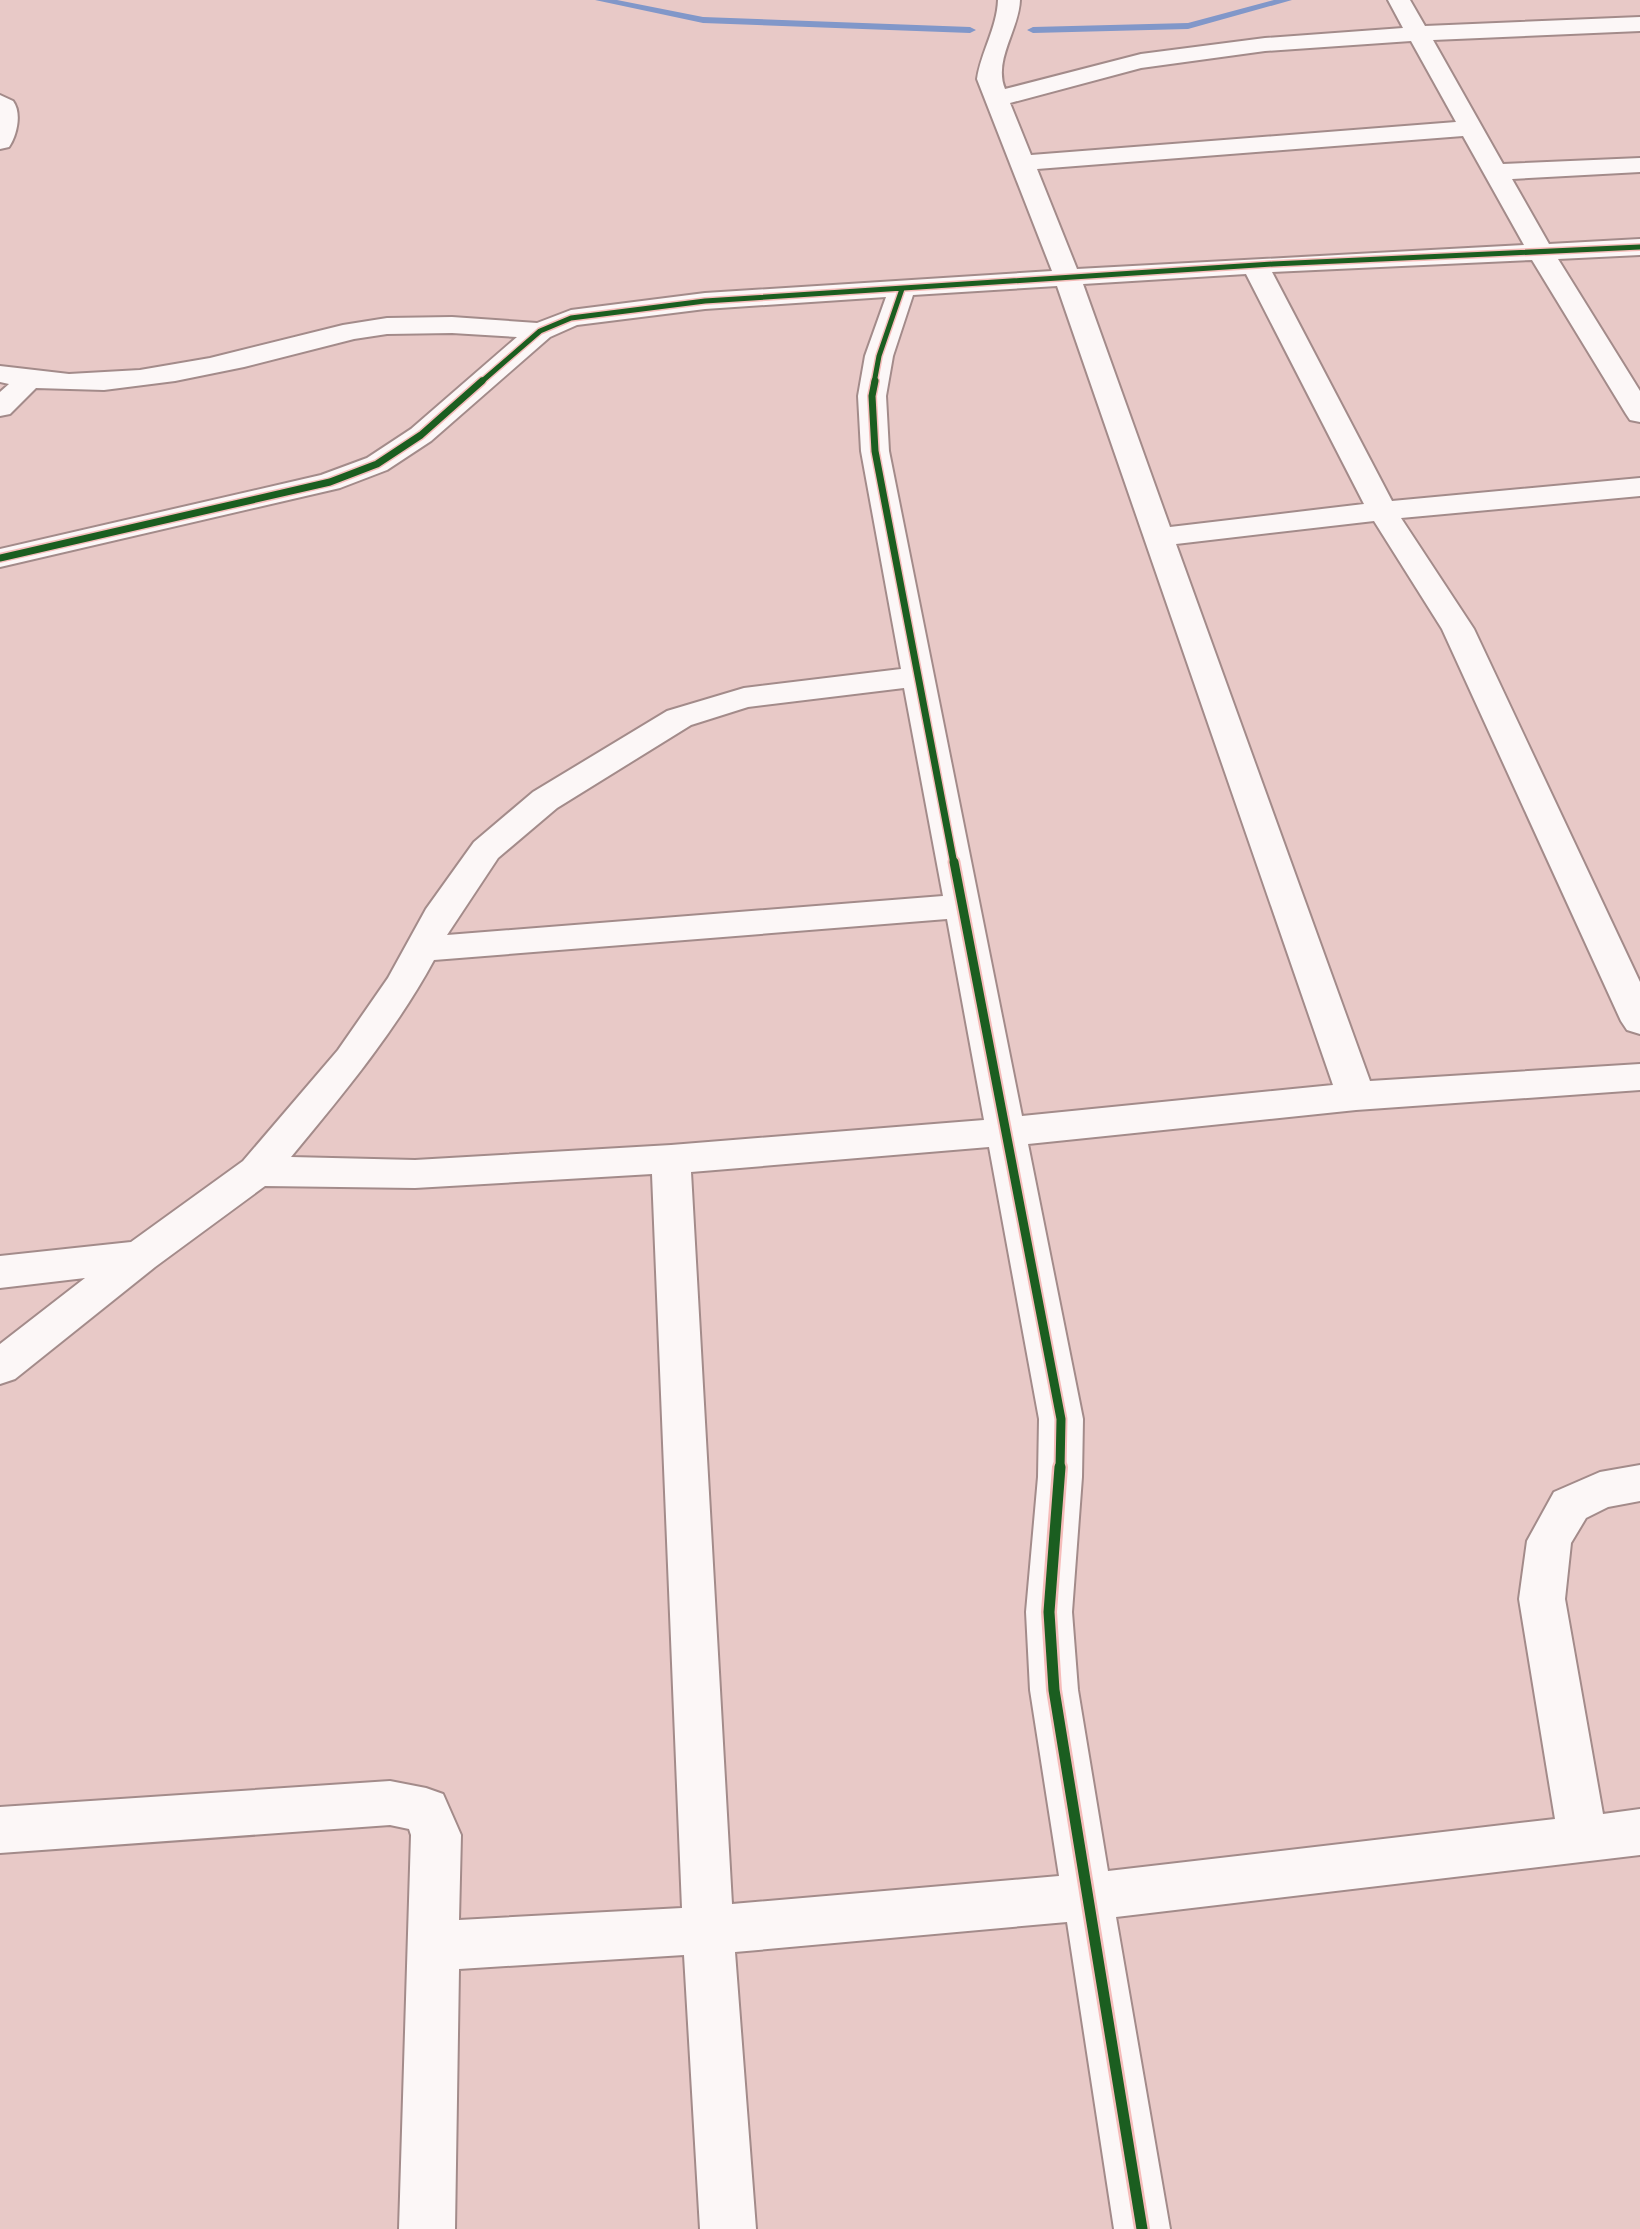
<svg xmlns="http://www.w3.org/2000/svg" width="1640" height="2229" font-family="Lora,serif">
<style>
.lines{fill:none;stroke-linecap:round;stroke-linejoin:round}
.stream{fill:#8197c9;fill-rule:evenodd}
.minor-casing{stroke:#a38b8a;stroke-width:4}
.minor{fill:#fcf7f7;fill-rule:evenodd}
.cycleway-far3-casing{stroke:#f5bcba;stroke-width:8}
.cycleway-far2-casing{stroke:#f5bcba;stroke-width:10}
.cycleway-far1-casing{stroke:#f5bcba;stroke-width:13}
.cycleway-casing{stroke:#f5bcba;stroke-width:16}
.cycleway-far3{stroke:#1b5e20;stroke-width:5}
.cycleway-far2{stroke:#1b5e20;stroke-width:7}
.cycleway-far1{stroke:#1b5e20;stroke-width:9}
.cycleway{stroke:#1b5e20;stroke-width:11}
</style>
<rect width="100%" height="100%" fill="#e8c9c7"/>
<g class="lines">
<path class="stream" d="M 595,0 L 617,0 L 703,17 L 970,27 L 976,30 L 970,33 L 703,23 Z
M 1274,0 L 1292,0 L 1188,29 L 1033,33 L 1027,30 L 1033,27 L 1188,23 Z"/>
<g class="minor-casing">
<path id="minor" d="M 998,0 L 1020,0 C 1019,30 993,60 1005,89 L 1141,54 L 1265,38 L 1403,28 L 1388,0 L 1410,0 L 1425,26 L 1640,17 L 1640,31 L 1433,40 L 1503,164 L 1640,158 L 1640,172 L 1512,179 L 1549,244 L 1640,239 L 1640,255 L 1558,259 L 1640,391 L 1640,422 L 1630,420 L 1626,414 L 1532,260 L 1272,272 L 1392,501 L 1640,478 L 1640,496 L 1401,518 L 1474,629 L 1640,982 L 1640,1034 L 1627,1030 L 1621,1021 L 1442,629 L 1374,521 L 1176,544 L 1370,1081 L 1640,1064 L 1640,1090 L 1356,1110 L 1028,1144 L 1083,1419 L 1082,1477 L 1072,1612 L 1078,1690 L 1108,1871 L 1555,1819 L 1519,1599 L 1527,1541 L 1554,1492 L 1600,1472 L 1640,1465 L 1640,1501 L 1608,1507 L 1586,1518 L 1571,1543 L 1565,1599 L 1603,1814 L 1640,1809 L 1640,1855 L 1116,1917 L 1170,2229 L 1114,2229 L 1067,1922 L 735,1952 L 756,2229 L 700,2229 L 684,1955 L 459,1969 L 455,2229 L 399,2229 L 411,1835 L 409,1829 L 390,1825 L 0,1853 L 0,1807 L 390,1781 L 426,1788 L 443,1794 L 461,1835 L 459,1920 L 682,1908 L 652,1174 L 415,1188 L 265,1186 L 155,1267 L 15,1379 L 0,1384 L 0,1344 L 85,1278 L 0,1288 L 0,1256 L 131,1242 L 243,1161 L 338,1050 L 388,978 L 426,909 L 474,842 L 533,792 L 667,711 L 744,688 L 901,669 L 861,451 L 858,396 L 865,356 L 886,297 L 705,309 L 577,325 L 550,337 L 431,441 L 387,470 L 340,488 L 0,567 L 0,549 L 321,475 L 367,458 L 411,429 L 517,337 L 452,333 L 387,334 L 354,339 L 244,367 L 175,381 L 104,390 L 36,388 L 10,414 L 0,416 L 0,392 L 9,384 L 0,382 L 0,366 L 69,374 L 140,370 L 210,358 L 343,325 L 387,318 L 452,317 L 537,323 L 571,310 L 705,293 L 1052,271 L 977,79 C 981,52 997,28 998,0 ZM 1411,41 L 1456,122 L 1031,155 L 1010,103 L 1141,68 L 1265,51 ZM 1463,136 L 1524,245 L 1077,269 L 1037,169 ZM 1246,274 L 1364,504 L 1170,527 L 1083,284 ZM 1057,286 L 1333,1085 L 1022,1116 L 889,451 L 886,396 L 893,356 L 913,295 ZM 904,688 L 943,896 L 447,935 L 498,858 L 557,808 L 691,725 L 748,707 ZM 947,919 L 984,1120 L 671,1145 L 415,1160 L 291,1157 C 343,1094 395,1032 434,960 ZM 989,1147 L 1039,1419 L 1038,1477 L 1026,1612 L 1030,1690 L 1059,1876 L 732,1904 L 691,1172 Z
M 0,95 L 13,101 C 22,113 17,135 9,147 L 0,149 Z"/>
</g>
<use href="#minor" class="minor"/>
<g class="cycleway-far3-casing">
<path id="cycleway-far3" d="M 480,383 L 540,331 L 571,318 L 705,301 L 1273,264 L 1640,247
M 874,383 L 879,356 L 902,289"/>
</g>
<g class="cycleway-far2-casing">
<path id="cycleway-far2" d="M 875,381 L 872,396 L 875,451 L 954,864
M 0,558 L 330,482 L 377,464 L 421,435 L 482,381"/>
</g>
<g class="cycleway-far1-casing">
<path id="cycleway-far1" d="M 954,862 L 1061,1419 L 1060,1469"/>
</g>
<g class="cycleway-casing">
<path id="cycleway" d="M 1060,1467 L 1049,1612 L 1054,1690 L 1142,2229"/>
</g>
<use href="#cycleway-far3" class="cycleway-far3"/>
<use href="#cycleway-far2" class="cycleway-far2"/>
<use href="#cycleway-far1" class="cycleway-far1"/>
<use href="#cycleway" class="cycleway"/>
</g>
</svg>
